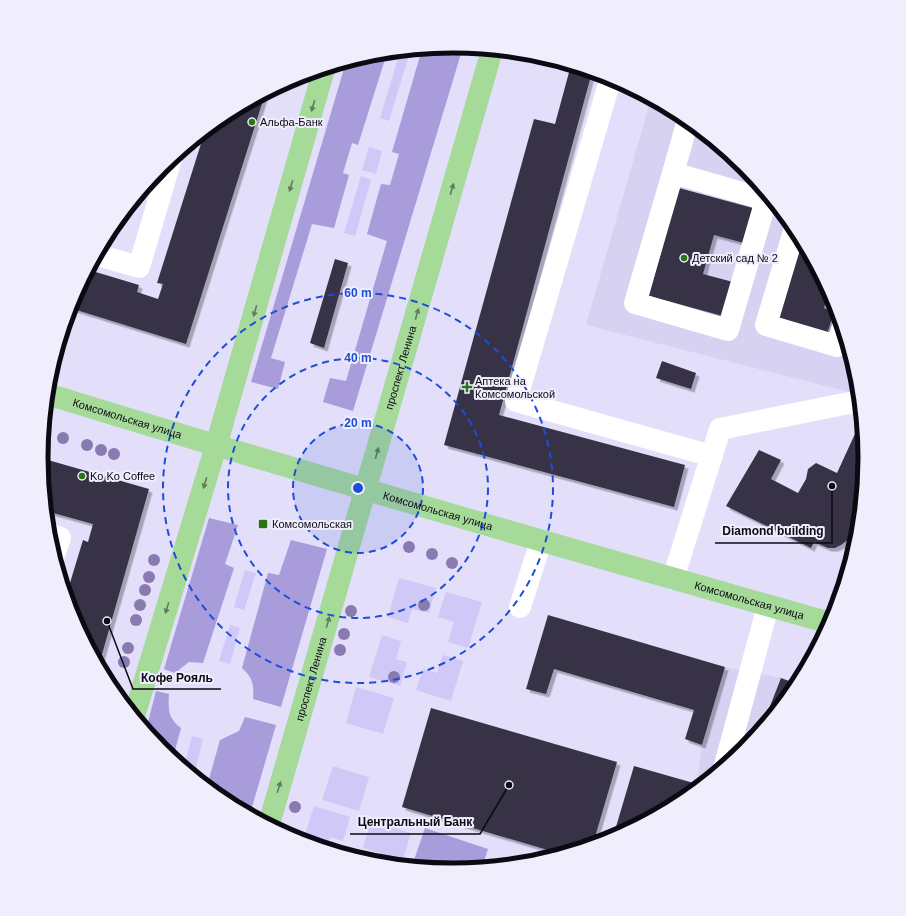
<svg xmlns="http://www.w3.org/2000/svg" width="906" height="916" font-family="Helvetica,sans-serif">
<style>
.built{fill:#d7d1f2}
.green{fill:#d0c8f6}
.forest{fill:#a89cda}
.building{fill:#373347;filter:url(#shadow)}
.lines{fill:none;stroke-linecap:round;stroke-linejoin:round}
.minor{stroke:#fff;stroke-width:22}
.major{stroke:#a5da99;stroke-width:22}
.tree{fill:#897aaf}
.oneway{fill:#607c5c}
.ring{fill:none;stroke:#1d4ed8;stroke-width:2;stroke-dasharray:7 5}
.poi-dot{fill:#2b7417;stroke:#f0edfd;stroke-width:1.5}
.labels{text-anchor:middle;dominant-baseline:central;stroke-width:4;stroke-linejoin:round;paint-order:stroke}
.poi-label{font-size:11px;fill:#0b0a12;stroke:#f0edfd;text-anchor:start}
.street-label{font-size:11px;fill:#0b0a12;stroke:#f0edfd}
.rim{fill:none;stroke:#0b0a12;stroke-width:5}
.centre{fill:#1d4ed8;stroke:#f0edfd;stroke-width:2}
.ring-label{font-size:12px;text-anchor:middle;font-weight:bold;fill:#1d4ed8;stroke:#f0edfd;stroke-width:4;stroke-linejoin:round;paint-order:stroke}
.leader{fill:none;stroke:#0b0a12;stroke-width:1.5}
.callout-dot{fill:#0b0a12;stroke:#f0edfd;stroke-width:1.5}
.callout-label{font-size:12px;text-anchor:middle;font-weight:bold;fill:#0b0a12;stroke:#f0edfd;stroke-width:4;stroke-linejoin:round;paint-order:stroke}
</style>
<defs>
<filter id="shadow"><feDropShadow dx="3.5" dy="3.5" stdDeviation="0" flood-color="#0004"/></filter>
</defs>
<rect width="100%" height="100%" fill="#e3def9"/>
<path class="built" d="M 651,99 L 682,116 L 744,167 L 796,229 L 834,301 L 857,378 L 858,394 L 586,325 Z
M 725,667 L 781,678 L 772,716 L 744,749 L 696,789 L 702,745 Z"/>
<path class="green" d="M 399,55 L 408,58 L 389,121 L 380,118 Z
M 369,147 L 382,151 L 376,174 L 362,170 Z
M 361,176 L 371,180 L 355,236 L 344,233 Z
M 245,570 L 256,573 L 244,610 L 234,607 Z
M 399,578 L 436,588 L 429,613 L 412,609 L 408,623 L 388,617 Z
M 446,592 L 482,602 L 468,648 L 448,642 L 454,622 L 438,617 Z
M 230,625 L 240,628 L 230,664 L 219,661 Z
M 382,635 L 401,641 L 396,659 L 407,662 L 400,686 L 369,677 Z
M 443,655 L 463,661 L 451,701 L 416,690 L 423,669 L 437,673 Z
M 356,687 L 394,698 L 383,734 L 346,723 Z
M 192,736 L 203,739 L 194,775 L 184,768 Z
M 333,766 L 369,777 L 359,811 L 322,800 Z
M 314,806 L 350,817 L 343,841 L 330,837 L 327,848 L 303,841 Z
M 371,821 L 411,833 L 401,865 L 377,862 L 379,853 L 363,848 Z"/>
<path class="forest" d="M 453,46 L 463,47 L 353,411 L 323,402 L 330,378 L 346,381 L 387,241 L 367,234 L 381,184 L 390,185 L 399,154 L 392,152 L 422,49 Z
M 387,53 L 358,145 L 352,143 L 343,173 L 349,175 L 334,228 L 312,224 L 271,358 L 285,362 L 278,389 L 251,382 L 346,62 L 373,54 Z
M 209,518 L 238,525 L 225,564 L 234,568 L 203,663 L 189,662 L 175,673 L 164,669 Z
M 291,540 L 327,549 L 281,707 L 253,699 C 254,684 253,678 242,668 L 268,573 L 279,575 Z
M 156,691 L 169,694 C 168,710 168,718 181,728 L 173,758 L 162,749 L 146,730 Z
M 245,717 L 276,725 L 250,814 L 224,800 L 207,786 L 220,740 L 239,731 Z
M 425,828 L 488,849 L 482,867 L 453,870 L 412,866 Z"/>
<path class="building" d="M 571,65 L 592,72 L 499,415 L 685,465 L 674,507 L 444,445 L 534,119 L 555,124 Z
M 265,94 L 186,344 L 70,308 L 72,300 L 89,270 L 139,285 L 137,292 L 158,299 L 163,284 L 157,283 L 205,131 L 224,115 Z
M 679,188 L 753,208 L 744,243 L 714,235 L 703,274 L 733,282 L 723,316 L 649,296 Z
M 802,241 L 829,292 L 824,308 L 834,312 L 827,334 L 777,318 Z
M 335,259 L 348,263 L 324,348 L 310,343 Z
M 662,361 L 696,373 L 691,389 L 656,378 Z
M 859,425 L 862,426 L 865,458 L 857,538 L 853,536 L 841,545 L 835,548 L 828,548 L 814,542 L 811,548 L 726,506 L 759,450 L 781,460 L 771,479 L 798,493 L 806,479 L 808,469 L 816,463 L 837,473 Z
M 41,458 L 149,489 L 99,665 L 72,615 L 66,596 L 83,540 L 88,542 L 93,524 L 46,511 Z
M 548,615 L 725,667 L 702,745 L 685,739 L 694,710 L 554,669 L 546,694 L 526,689 Z
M 781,678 L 797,684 L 772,716 L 767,714 Z
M 431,708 L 617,762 L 593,844 L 561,854 L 402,807 Z
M 634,766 L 697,784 L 696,789 L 682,801 L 613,837 Z"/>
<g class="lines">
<path class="minor" d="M 611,77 L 516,401 L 712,456
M 688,120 L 673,173 L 774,202
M 673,173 L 635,303 L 728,330 L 766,200
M 795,228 L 766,325 L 837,346 L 842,329
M 97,255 L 139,267 L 171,159
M 48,534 L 60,538 L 54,555
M 673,579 L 720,429 L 859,401
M 520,607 L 541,541
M 725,765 L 768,606"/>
<g class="major">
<path id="s1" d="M 47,394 C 307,474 568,549 830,623"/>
<path d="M 134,716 L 216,446 L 324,69"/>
<path id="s2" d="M 269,824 L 492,50"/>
</g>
</g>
<g class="tree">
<circle cx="63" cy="438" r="6"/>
<circle cx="87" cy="445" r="6"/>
<circle cx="101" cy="450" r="6"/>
<circle cx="114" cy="454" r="6"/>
<circle cx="409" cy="547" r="6"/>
<circle cx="432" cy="554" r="6"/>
<circle cx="154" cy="560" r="6"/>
<circle cx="452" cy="563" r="6"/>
<circle cx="149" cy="577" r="6"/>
<circle cx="145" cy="590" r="6"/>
<circle cx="140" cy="605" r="6"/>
<circle cx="424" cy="605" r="6"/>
<circle cx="351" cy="611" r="6"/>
<circle cx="136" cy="620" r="6"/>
<circle cx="344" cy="634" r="6"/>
<circle cx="128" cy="648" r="6"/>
<circle cx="340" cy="650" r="6"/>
<circle cx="124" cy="662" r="6"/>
<circle cx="394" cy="677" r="6"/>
<circle cx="295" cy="807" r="6"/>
</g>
<defs><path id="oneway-solid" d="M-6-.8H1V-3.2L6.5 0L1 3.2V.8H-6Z"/></defs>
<g class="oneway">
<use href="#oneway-solid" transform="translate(313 106) rotate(106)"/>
<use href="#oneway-solid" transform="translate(291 186) rotate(106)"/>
<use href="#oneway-solid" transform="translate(452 189) rotate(-74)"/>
<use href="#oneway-solid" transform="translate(255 311) rotate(106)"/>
<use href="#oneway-solid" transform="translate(417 314) rotate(-74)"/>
<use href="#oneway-solid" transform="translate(377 453) rotate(-74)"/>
<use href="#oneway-solid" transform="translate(205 483) rotate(107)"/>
<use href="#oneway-solid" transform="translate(167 608) rotate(107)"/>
<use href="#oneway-solid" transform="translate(328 622) rotate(-74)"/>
<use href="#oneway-solid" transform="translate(279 787) rotate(-74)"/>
</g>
<circle cx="358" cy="488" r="65" fill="#1d4ed8" fill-opacity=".12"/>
<g class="ring">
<circle cx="358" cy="488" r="65"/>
<circle cx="358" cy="488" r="130"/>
<circle cx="358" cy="488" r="195"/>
</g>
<g class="poi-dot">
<circle cx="252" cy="122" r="4"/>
<circle cx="684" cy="258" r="4"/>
<path d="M465 381h4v4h4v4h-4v4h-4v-4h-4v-4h4z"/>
<circle cx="82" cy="476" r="4"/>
<rect x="258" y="519" width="10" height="10" rx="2"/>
</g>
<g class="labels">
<g class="poi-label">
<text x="260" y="122">Альфа-Банк</text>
<text x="692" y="258">Детский сад № 2</text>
<text x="475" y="381">Аптека на<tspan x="475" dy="13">Комсомольской</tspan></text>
<text x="90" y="476">Ko Ko Coffee</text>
<text x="272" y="524">Комсомольская</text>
</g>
<g class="street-label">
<text stroke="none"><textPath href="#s2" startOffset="475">проспект Ленина</textPath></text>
<text stroke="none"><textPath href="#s1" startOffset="84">Комсомольская улица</textPath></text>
<text stroke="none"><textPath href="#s1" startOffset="408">Комсомольская улица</textPath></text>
<text stroke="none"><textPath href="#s1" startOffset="732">Комсомольская улица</textPath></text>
<text stroke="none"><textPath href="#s2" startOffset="151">проспект Ленина</textPath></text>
</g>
</g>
<path d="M0 0H906V916H0ZM48 458a405 405 0 1 1 810 0a405 405 0 1 1-810 0Z" fill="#f0edfd" fill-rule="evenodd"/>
<path class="rim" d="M48 458a405 405 0 1 1 810 0a405 405 0 1 1-810 0Z"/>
<circle cx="358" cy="488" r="6" class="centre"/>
<g class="ring-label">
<text x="358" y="297">60 m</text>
<text x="358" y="362">40 m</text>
<text x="358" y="427">20 m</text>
</g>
<path class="leader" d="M832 486L832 543H715M107 621L133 689H221M509 785L480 834H350"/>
<g class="callout-dot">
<circle cx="832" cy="486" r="4"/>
<circle cx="107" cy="621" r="4"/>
<circle cx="509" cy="785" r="4"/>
</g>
<g class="callout-label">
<text x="773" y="535">Diamond building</text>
<text x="177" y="682">Кофе Рояль</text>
<text x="415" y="826">Центральный Банк</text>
</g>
</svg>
